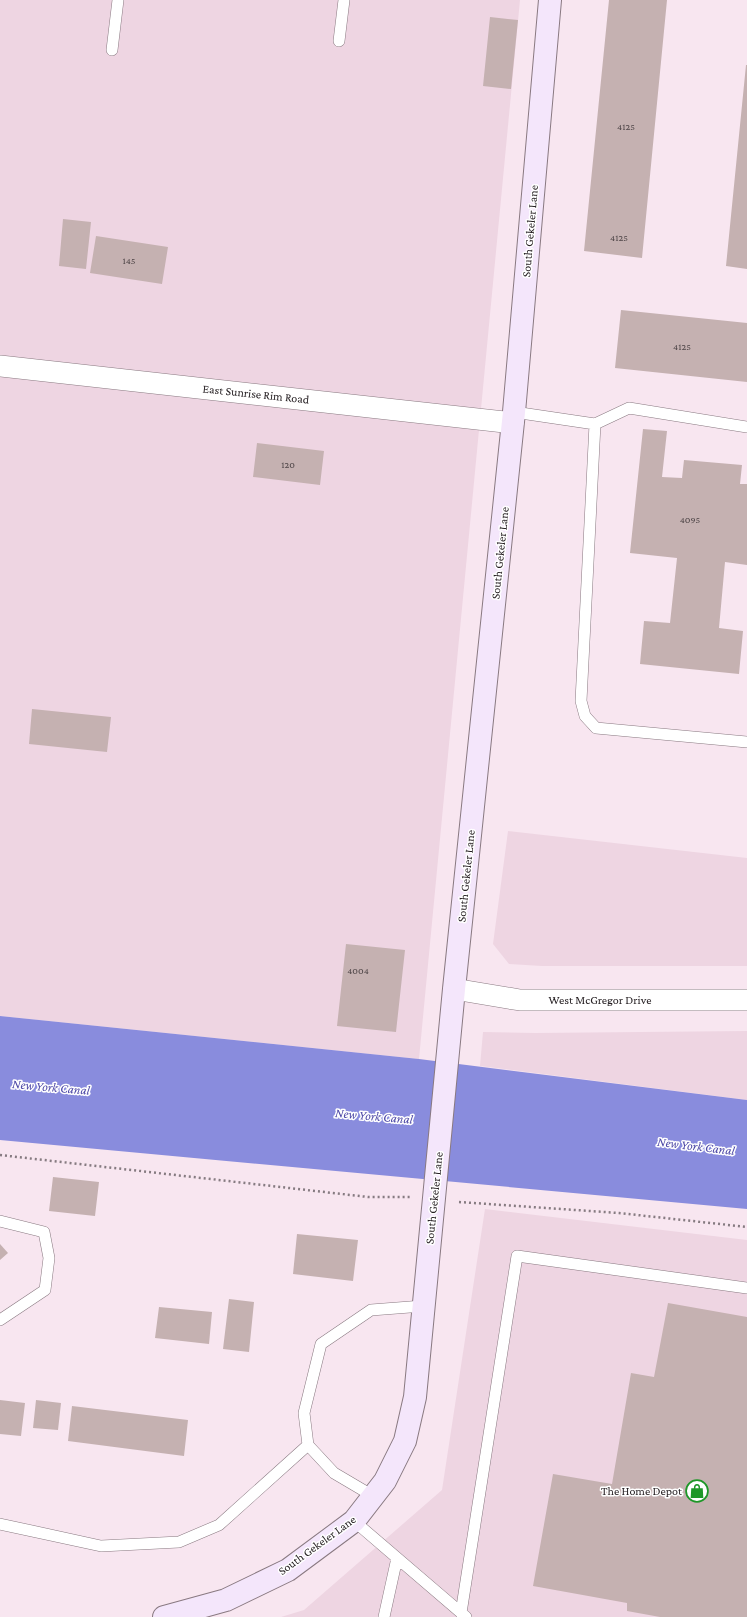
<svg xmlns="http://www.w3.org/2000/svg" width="747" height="1617" font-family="'Crimson Pro',serif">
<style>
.built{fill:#eed5e2}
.water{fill:#898cdd}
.building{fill:#c5b1b1}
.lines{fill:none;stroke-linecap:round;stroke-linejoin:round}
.lane-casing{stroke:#897981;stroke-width:12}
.street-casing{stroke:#897981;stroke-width:22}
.secondary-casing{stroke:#897981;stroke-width:24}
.path{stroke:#867b81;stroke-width:2.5;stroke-dasharray:2 3;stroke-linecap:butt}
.lane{stroke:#fff;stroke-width:11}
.street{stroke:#fff;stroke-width:21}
.secondary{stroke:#f4e6fb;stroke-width:22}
.labels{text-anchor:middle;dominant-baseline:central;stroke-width:3;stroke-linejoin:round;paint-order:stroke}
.number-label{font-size:10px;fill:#4e4547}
.street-label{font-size:12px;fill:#272124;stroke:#fff}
.poi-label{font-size:12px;fill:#272124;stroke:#fff;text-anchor:end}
.water-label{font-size:13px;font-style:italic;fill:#4c47a6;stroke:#fff}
</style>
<rect width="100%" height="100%" fill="#f8e6f0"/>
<path class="built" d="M 0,0 L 520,0 L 419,1059 L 0,1016 Z
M 508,831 L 747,858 L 747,966 L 542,966 L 509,964 L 493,944 Z
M 747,1031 L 747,1100 L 480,1066 L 483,1032 L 535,1033 Z
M 485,1209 L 747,1240 L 747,1617 L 281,1617 L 304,1610 L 442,1490 Z"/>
<path class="water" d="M 0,1016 L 419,1059 L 747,1100 L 747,1209 L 0,1140 Z"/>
<path class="building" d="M 609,0 L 667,0 L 642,258 L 584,251 Z
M 490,17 L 518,20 L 511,89 L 483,86 Z
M 746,65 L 747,65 L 747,269 L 726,266 Z
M 63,219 L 91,222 L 86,269 L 59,266 Z
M 96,236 L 168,247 L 162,284 L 90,273 Z
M 621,310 L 747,323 L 747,382 L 615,368 Z
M 643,429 L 667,431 L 662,477 L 682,478 L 684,460 L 742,465 L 740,484 L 747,484 L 747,565 L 725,562 L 719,628 L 743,631 L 739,674 L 640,664 L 644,621 L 670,623 L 677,558 L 630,553 Z
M 257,443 L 324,451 L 320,485 L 253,477 Z
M 32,709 L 111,717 L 107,752 L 29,744 Z
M 346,944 L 405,950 L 396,1032 L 337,1026 Z
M 53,1177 L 99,1182 L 95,1216 L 49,1211 Z
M 297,1234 L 358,1240 L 353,1281 L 293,1274 Z
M 0,1244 L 8,1253 L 0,1260 Z
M 229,1299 L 254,1302 L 249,1352 L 223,1349 Z
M 668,1303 L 747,1317 L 747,1617 L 660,1617 L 627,1611 L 627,1603 L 533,1586 L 553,1474 L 612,1484 L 631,1373 L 654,1377 Z
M 159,1307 L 212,1312 L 209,1344 L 155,1338 Z
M 0,1400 L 25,1403 L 21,1436 L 0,1434 Z
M 36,1400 L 61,1403 L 58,1430 L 33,1428 Z
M 72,1406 L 188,1420 L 184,1456 L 68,1441 Z"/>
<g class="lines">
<g class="lane-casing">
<path id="lane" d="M 339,41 L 344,0
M 112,50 L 118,0
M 514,412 L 595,424 L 581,701 L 585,716 L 596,728 L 747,742
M 595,424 L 629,408 L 747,427
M 0,1221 L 44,1232 L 49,1258 L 45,1290 L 0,1320
M 373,1496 L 334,1473 L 308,1445 L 304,1413 L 321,1344 L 371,1310 L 423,1306
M 354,1521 L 466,1617
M 0,1524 L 101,1546 L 179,1542 L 219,1525 L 308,1445
M 461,1613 L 517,1256 L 747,1288
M 384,1617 L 397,1558"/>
</g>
<g class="street-casing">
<path id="street" d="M 0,366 L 513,423
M 454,989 L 520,1000 L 747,1000"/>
</g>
<g class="secondary-casing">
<path id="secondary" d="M 164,1617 L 226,1600 L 288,1570 L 354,1521 L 385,1481 L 405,1441 L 415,1397 L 454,989 L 514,412 L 550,0"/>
</g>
<path class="path" d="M 0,1155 L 368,1197 L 410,1197
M 459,1202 L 619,1213 L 747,1227"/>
<use href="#lane" class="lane"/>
<use href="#street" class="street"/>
<use href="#secondary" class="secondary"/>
</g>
<defs>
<g id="shop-ring" transform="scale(1.15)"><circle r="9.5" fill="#fff" stroke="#1e9728" stroke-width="1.5"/><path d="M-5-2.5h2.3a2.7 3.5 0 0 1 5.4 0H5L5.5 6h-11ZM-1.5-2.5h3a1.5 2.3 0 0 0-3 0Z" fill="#1e9728"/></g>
</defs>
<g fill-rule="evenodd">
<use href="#shop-ring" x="697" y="1491"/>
</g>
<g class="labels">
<g class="number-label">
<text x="626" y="126">4125</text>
<text x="619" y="237">4125</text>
<text x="129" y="260">145</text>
<text x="682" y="346">4125</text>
<text x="288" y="464">120</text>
<text x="690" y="519">4095</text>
<text x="358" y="970">4004</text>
</g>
<g class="street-label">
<text transform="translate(530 231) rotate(-85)">South Gekeler Lane</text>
<text transform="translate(256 394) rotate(6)">East Sunrise Rim Road</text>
<text transform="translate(500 553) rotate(-84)">South Gekeler Lane</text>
<text transform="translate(466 876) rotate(-84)">South Gekeler Lane</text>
<text x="600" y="1000">West McGregor Drive</text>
<text transform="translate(434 1198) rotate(-84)">South Gekeler Lane</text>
<text transform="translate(317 1545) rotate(-36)">South Gekeler Lane</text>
</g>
<g class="poi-label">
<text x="682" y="1491">The Home Depot</text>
</g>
<g class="water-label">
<text transform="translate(51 1087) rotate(5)">New York Canal</text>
<text transform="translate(374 1116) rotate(5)">New York Canal</text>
<text transform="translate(696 1146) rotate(7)">New York Canal</text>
</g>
</g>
</svg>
